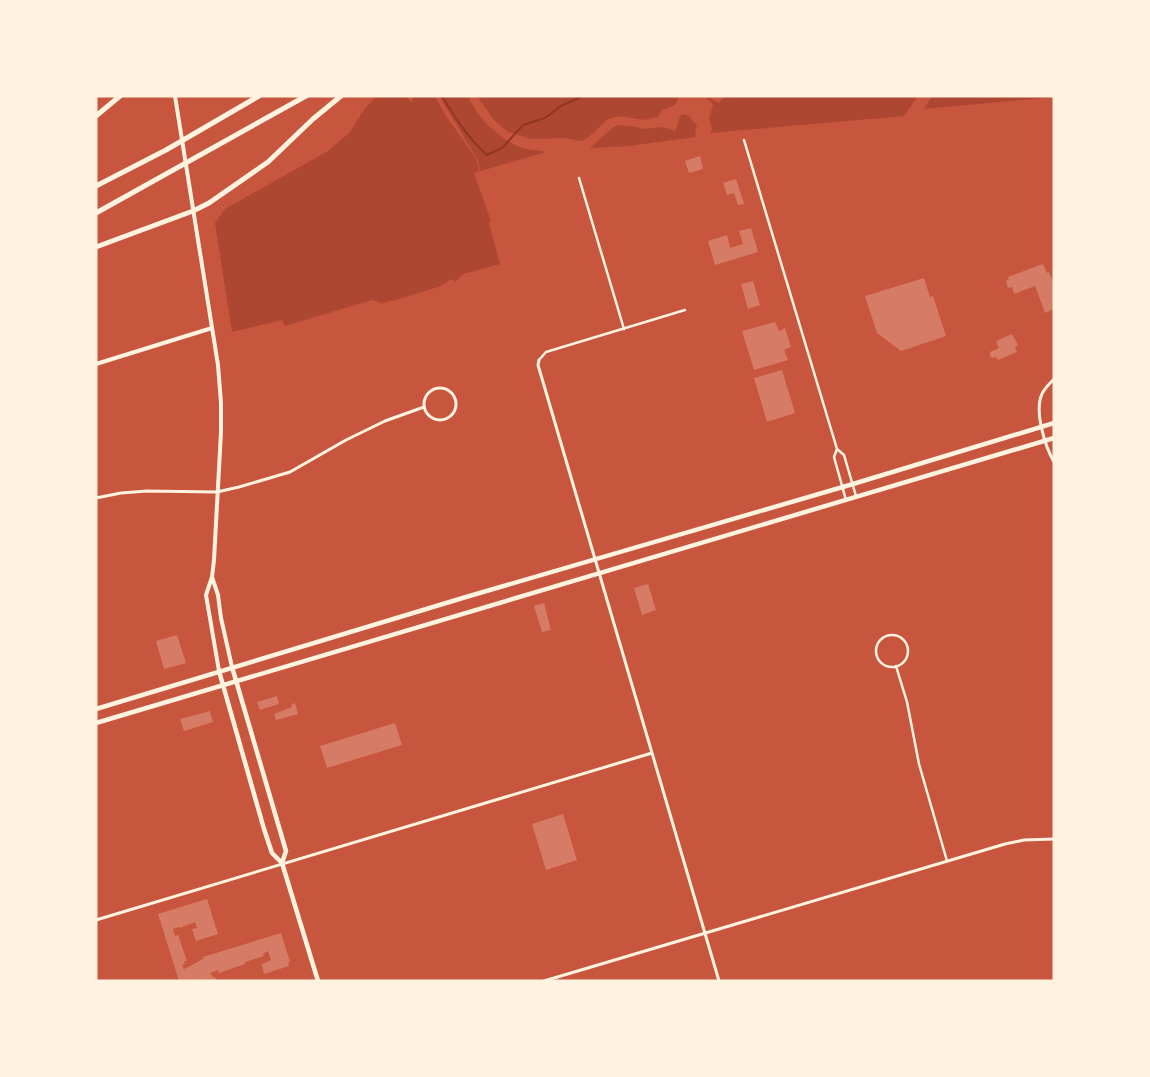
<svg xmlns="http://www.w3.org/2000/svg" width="1150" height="1077" font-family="Bitter,serif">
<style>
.green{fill:#ae4732}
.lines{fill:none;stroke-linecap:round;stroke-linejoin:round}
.stream{stroke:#8f3625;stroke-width:2}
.building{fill:#d67c66}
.minor{stroke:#fff3e0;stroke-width:2.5}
.tertiary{stroke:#fff3e0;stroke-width:3}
.secondary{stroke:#fff3e0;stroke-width:4}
.primary{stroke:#fff3e0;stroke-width:4.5}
.motorway{stroke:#fff3e0;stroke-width:5}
</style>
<rect width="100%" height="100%" fill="#c8553d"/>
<path class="green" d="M 377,96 L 408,96 L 409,100 L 413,103 L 412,96 L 435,96 L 446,116 L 476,158 L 479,171 L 480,170 L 478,160 L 439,96 L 468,96 C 478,119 499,139 522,148 C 530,150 538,150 546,152 L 474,173 L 491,221 L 489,223 L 500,264 L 463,274 L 455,282 L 452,279 L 438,287 L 396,300 L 381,303 L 372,300 L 285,326 L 282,320 L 232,332 L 215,223 L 225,209 L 328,151 L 350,132 L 365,108 Z
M 477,96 L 679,96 L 675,105 L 662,110 L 658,117 L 644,120 L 618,116 L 608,119 L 590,136 L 582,141 L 563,138 L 531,139 L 508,132 L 494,120 Z
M 724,96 L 918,96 L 904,116 L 710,133 L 712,129 L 709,117 L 713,106 L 712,103 L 707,99 L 708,97 L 719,103 Z
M 932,96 L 1054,96 L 1054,97 L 924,109 Z
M 682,114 L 689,116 L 697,126 L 695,130 L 696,137 L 628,146 L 590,148 L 612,128 L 618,125 L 637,127 L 644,129 L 663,127 L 675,131 C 679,126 677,119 682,114 Z"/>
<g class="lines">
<path class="stream" d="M 442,96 C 455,118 468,138 487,155 L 502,148 L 523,125 L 545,118 L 561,106 L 583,96"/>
</g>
<path class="building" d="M 700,156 L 703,169 L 689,173 L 685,161 Z
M 736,179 L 744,204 L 738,205 L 734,193 L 727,195 L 723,183 Z
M 751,228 L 758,252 L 715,265 L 708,241 L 727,235 L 730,248 L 743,244 L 739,231 Z
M 1043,264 L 1047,273 L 1049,272 L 1054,284 L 1054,309 L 1045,313 L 1035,286 L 1014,294 L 1012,287 L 1008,288 L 1006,281 L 1009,279 L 1008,277 Z
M 924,278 L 930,297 L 933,296 L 946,336 L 901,351 L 877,333 L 865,296 Z
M 753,281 L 760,305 L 748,309 L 741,284 Z
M 775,322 L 779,331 L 785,328 L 791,347 L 784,350 L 788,360 L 754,370 L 742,331 Z
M 1012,334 L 1018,345 L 1015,347 L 1017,352 L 998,360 L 996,357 L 992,358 L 990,356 L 990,352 L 999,348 L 996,341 Z
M 782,370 L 795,413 L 767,422 L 754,378 Z
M 648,584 L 656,610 L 642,615 L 634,588 Z
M 544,603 L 551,630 L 542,632 L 534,606 Z
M 177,635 L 186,663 L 164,669 L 156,641 Z
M 277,696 L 279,704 L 260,710 L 257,702 Z
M 295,703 L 298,714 L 276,720 L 274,714 L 292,707 L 291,705 Z
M 210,711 L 213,722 L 184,731 L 180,719 Z
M 395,723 L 402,745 L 327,768 L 320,746 Z
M 563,814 L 577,860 L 546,870 L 532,824 Z
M 207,899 L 218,934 L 196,941 L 192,929 L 197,928 L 195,922 L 180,928 L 179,927 L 173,929 L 175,936 L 178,935 L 187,961 L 184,961 L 185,964 L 182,965 L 184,969 L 200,961 L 200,960 L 203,959 L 203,957 L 281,933 L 290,962 L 288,963 L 289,966 L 264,974 L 262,964 L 271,960 L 268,951 L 263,954 L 264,956 L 245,962 L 245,964 L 219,973 L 218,970 L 210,973 L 214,978 L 216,977 L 217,981 L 200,981 L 199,979 L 193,981 L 179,981 L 158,914 Z"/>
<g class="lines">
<path class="minor" d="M 744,140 L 837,449 L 844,455 L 856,496
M 579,178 L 624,329
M 539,360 L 546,352 L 685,310
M 837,449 L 834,457 L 846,500
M876 651a16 16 0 1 1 32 0a16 16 0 1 1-32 0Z
M 896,666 L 907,702 L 919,764 L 947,861"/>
<path class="tertiary" d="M 539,360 L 538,365 L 719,981
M 1054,379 C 1050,383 1044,389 1042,394 C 1034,411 1045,446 1054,462
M424 404a16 16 0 1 1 32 0a16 16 0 1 1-32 0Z
M 96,498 L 121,493 L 147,491 L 217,492 L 239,487 L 290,472 L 346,440 L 385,421 L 424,407
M 96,920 L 652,753
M 544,981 L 1005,844 L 1024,840 L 1054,839"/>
<path class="secondary" d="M 175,96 L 218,365 L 221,403 L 221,432 L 214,560 L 212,577 L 206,595 L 219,671
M 96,364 L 212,328
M 212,577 L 218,595 L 221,618 L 232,667"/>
<path class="primary" d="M 232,667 L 286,851 L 282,863
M 219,671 L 264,829 L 272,853 L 282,863 L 318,981
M 96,709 L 466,597 L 853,484 L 1054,423
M 96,723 L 1054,438"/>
<path class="motorway" d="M 96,116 L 120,96
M 96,186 L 166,150 L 259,96
M 96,213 L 306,96
M 96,247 L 193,211 L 209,203 L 268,162 L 313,119 L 341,96"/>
</g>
<rect width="1150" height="1077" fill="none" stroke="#fff3e0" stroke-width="195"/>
</svg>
